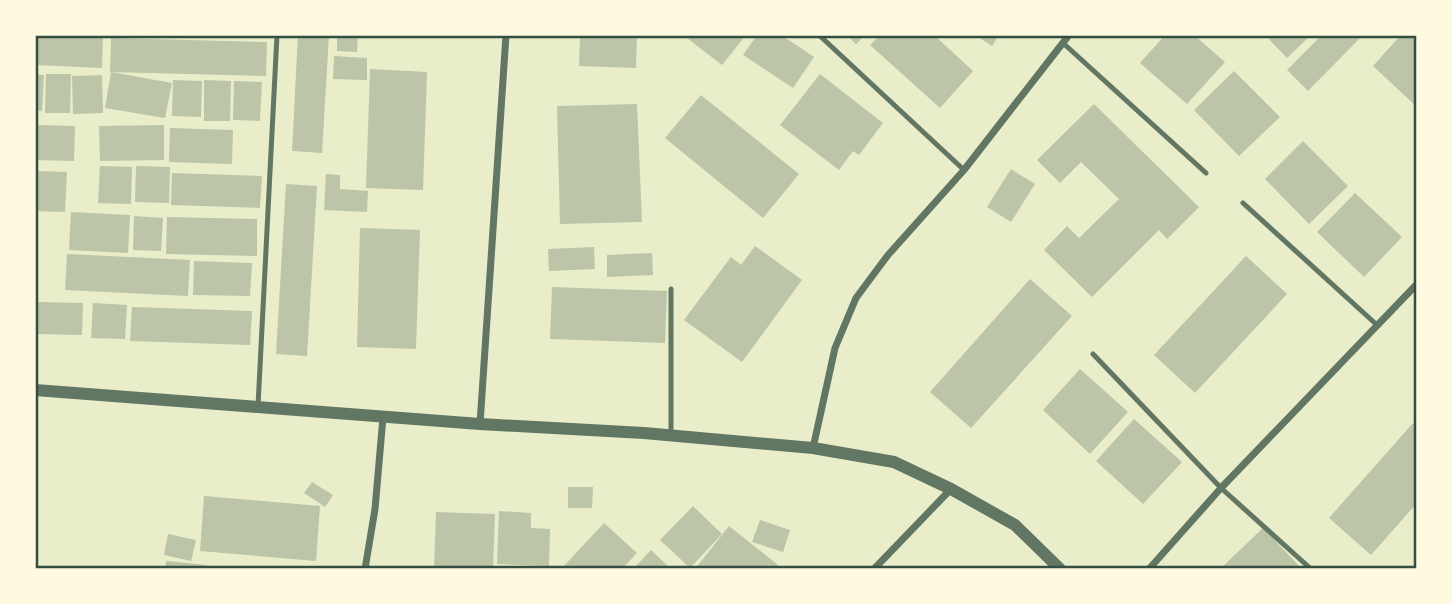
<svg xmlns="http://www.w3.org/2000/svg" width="1452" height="604" font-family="Bitter,serif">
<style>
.building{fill:#bcc5a7}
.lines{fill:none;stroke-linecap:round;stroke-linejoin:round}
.service{stroke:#617663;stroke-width:5}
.minor{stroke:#617663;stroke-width:7}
.tertiary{stroke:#617663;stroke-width:12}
.neatline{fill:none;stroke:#344e41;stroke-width:2.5}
</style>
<rect width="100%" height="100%" fill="#e9edc9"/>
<path class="building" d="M 35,35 L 103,35 L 102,68 L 35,65 Z
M 298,35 L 329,35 L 322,153 L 292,151 Z
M 337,35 L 358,35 L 357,52 L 337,51 Z
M 374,35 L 437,35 L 437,38 L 374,38 Z
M 580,35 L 637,35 L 636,68 L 579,66 Z
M 683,35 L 746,35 L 722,65 Z
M 757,35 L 781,35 L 814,57 L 793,88 L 743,55 Z
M 847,35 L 865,35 L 856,44 Z
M 880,35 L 934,35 L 973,71 L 940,108 L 870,45 Z
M 975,35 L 999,35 L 992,46 Z
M 1165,35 L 1194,35 L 1225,62 L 1187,104 L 1140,63 Z
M 1265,35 L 1311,35 L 1287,58 Z
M 1322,35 L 1363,35 L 1308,91 L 1287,70 Z
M 1401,35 L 1417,35 L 1417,107 L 1373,66 Z
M 111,38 L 267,42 L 266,76 L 110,72 Z
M 334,56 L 367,58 L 367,80 L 333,79 Z
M 370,69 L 427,72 L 423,190 L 366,188 Z
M 1234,71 L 1280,117 L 1239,156 L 1194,110 Z
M 111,72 L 172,83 L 165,118 L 105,108 Z
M 35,74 L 44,75 L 42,111 L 35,110 Z
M 46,74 L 71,74 L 70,113 L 45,113 Z
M 820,74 L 883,123 L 859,155 L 853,151 L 839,170 L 780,125 Z
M 102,75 L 103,113 L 73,114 L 72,76 Z
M 173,80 L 202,81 L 201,117 L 172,116 Z
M 204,80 L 231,81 L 230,121 L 204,121 Z
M 234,81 L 262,82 L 260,121 L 233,120 Z
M 701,95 L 799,174 L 763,218 L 665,138 Z
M 637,104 L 642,222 L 560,224 L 557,106 Z
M 1094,104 L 1199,207 L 1167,239 L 1159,230 L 1092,297 L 1044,250 L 1067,226 L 1079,238 L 1119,199 L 1081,162 L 1060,183 L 1037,160 Z
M 35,125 L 75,126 L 74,161 L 35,160 Z
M 164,125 L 164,160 L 100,161 L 99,126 Z
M 170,128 L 233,130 L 232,164 L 169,162 Z
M 1303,141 L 1348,186 L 1309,224 L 1265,179 Z
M 100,166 L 132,167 L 131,204 L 98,203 Z
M 136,166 L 170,167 L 169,203 L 135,202 Z
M 1011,169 L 1035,184 L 1011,222 L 987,207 Z
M 35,171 L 67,172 L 65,212 L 35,211 Z
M 172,173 L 262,176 L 260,208 L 171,205 Z
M 326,174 L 340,175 L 340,189 L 368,191 L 367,212 L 324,210 Z
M 286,184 L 317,186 L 307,356 L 276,354 Z
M 1355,193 L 1402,237 L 1364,277 L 1317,232 Z
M 71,212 L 130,215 L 128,253 L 69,250 Z
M 134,216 L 163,218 L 161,251 L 133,250 Z
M 167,217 L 257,219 L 257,256 L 166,254 Z
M 360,228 L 420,230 L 416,349 L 357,347 Z
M 755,246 L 802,280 L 742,362 L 684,320 L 731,257 L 741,265 Z
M 594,247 L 595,269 L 549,271 L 548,249 Z
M 652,253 L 653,275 L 607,277 L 607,255 Z
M 67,254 L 190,260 L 188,296 L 65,290 Z
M 1246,256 L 1287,294 L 1195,393 L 1154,355 Z
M 194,261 L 252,263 L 250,296 L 193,295 Z
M 1030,279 L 1072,316 L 971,428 L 930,392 Z
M 552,287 L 667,291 L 665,343 L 550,339 Z
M 37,302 L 83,303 L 82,335 L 36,334 Z
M 93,303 L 127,305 L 125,339 L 91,338 Z
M 132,307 L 252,311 L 250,345 L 130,341 Z
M 1080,369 L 1128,412 L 1090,454 L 1043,410 Z
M 1134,419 L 1182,462 L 1143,504 L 1096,461 Z
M 1413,423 L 1417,426 L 1417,503 L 1371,555 L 1329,518 Z
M 312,482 L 333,495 L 325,507 L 304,493 Z
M 568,487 L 593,487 L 592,508 L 568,508 Z
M 204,496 L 320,506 L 316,561 L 200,551 Z
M 693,506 L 722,534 L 690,568 L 660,540 Z
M 499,511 L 531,513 L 531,528 L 550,529 L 549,566 L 497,564 Z
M 436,512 L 495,514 L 493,569 L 434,569 Z
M 760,520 L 790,530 L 783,552 L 752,542 Z
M 604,523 L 637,553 L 622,569 L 561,569 Z
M 729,526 L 778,565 L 775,569 L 695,569 Z
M 1263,528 L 1302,569 L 1220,569 Z
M 168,534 L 196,540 L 191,561 L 164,555 Z
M 651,550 L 671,569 L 633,569 Z
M 166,561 L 207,565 L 206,569 L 165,569 Z"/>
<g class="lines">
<path class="service" d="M 819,35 L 964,170
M 1063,43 L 1206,173
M 1243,203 L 1377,325
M 671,289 L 671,436
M 1093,354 L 1221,488 L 1311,569
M 258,406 L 277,35"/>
<path class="minor" d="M 480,424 L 506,35
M 813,448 L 835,348 L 856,298 L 888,255 L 964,170 L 1069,35
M 365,569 L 375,509 L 383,417
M 874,569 L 951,489
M 1149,569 L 1221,488 L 1417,284"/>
<path class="tertiary" d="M 35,390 L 480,424 L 644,433 L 813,448 L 894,462 L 951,489 L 1015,525 L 1060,569"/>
</g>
<rect width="1452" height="604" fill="none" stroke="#fefae0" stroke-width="74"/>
<rect x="37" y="37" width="1378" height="530" class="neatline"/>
</svg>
